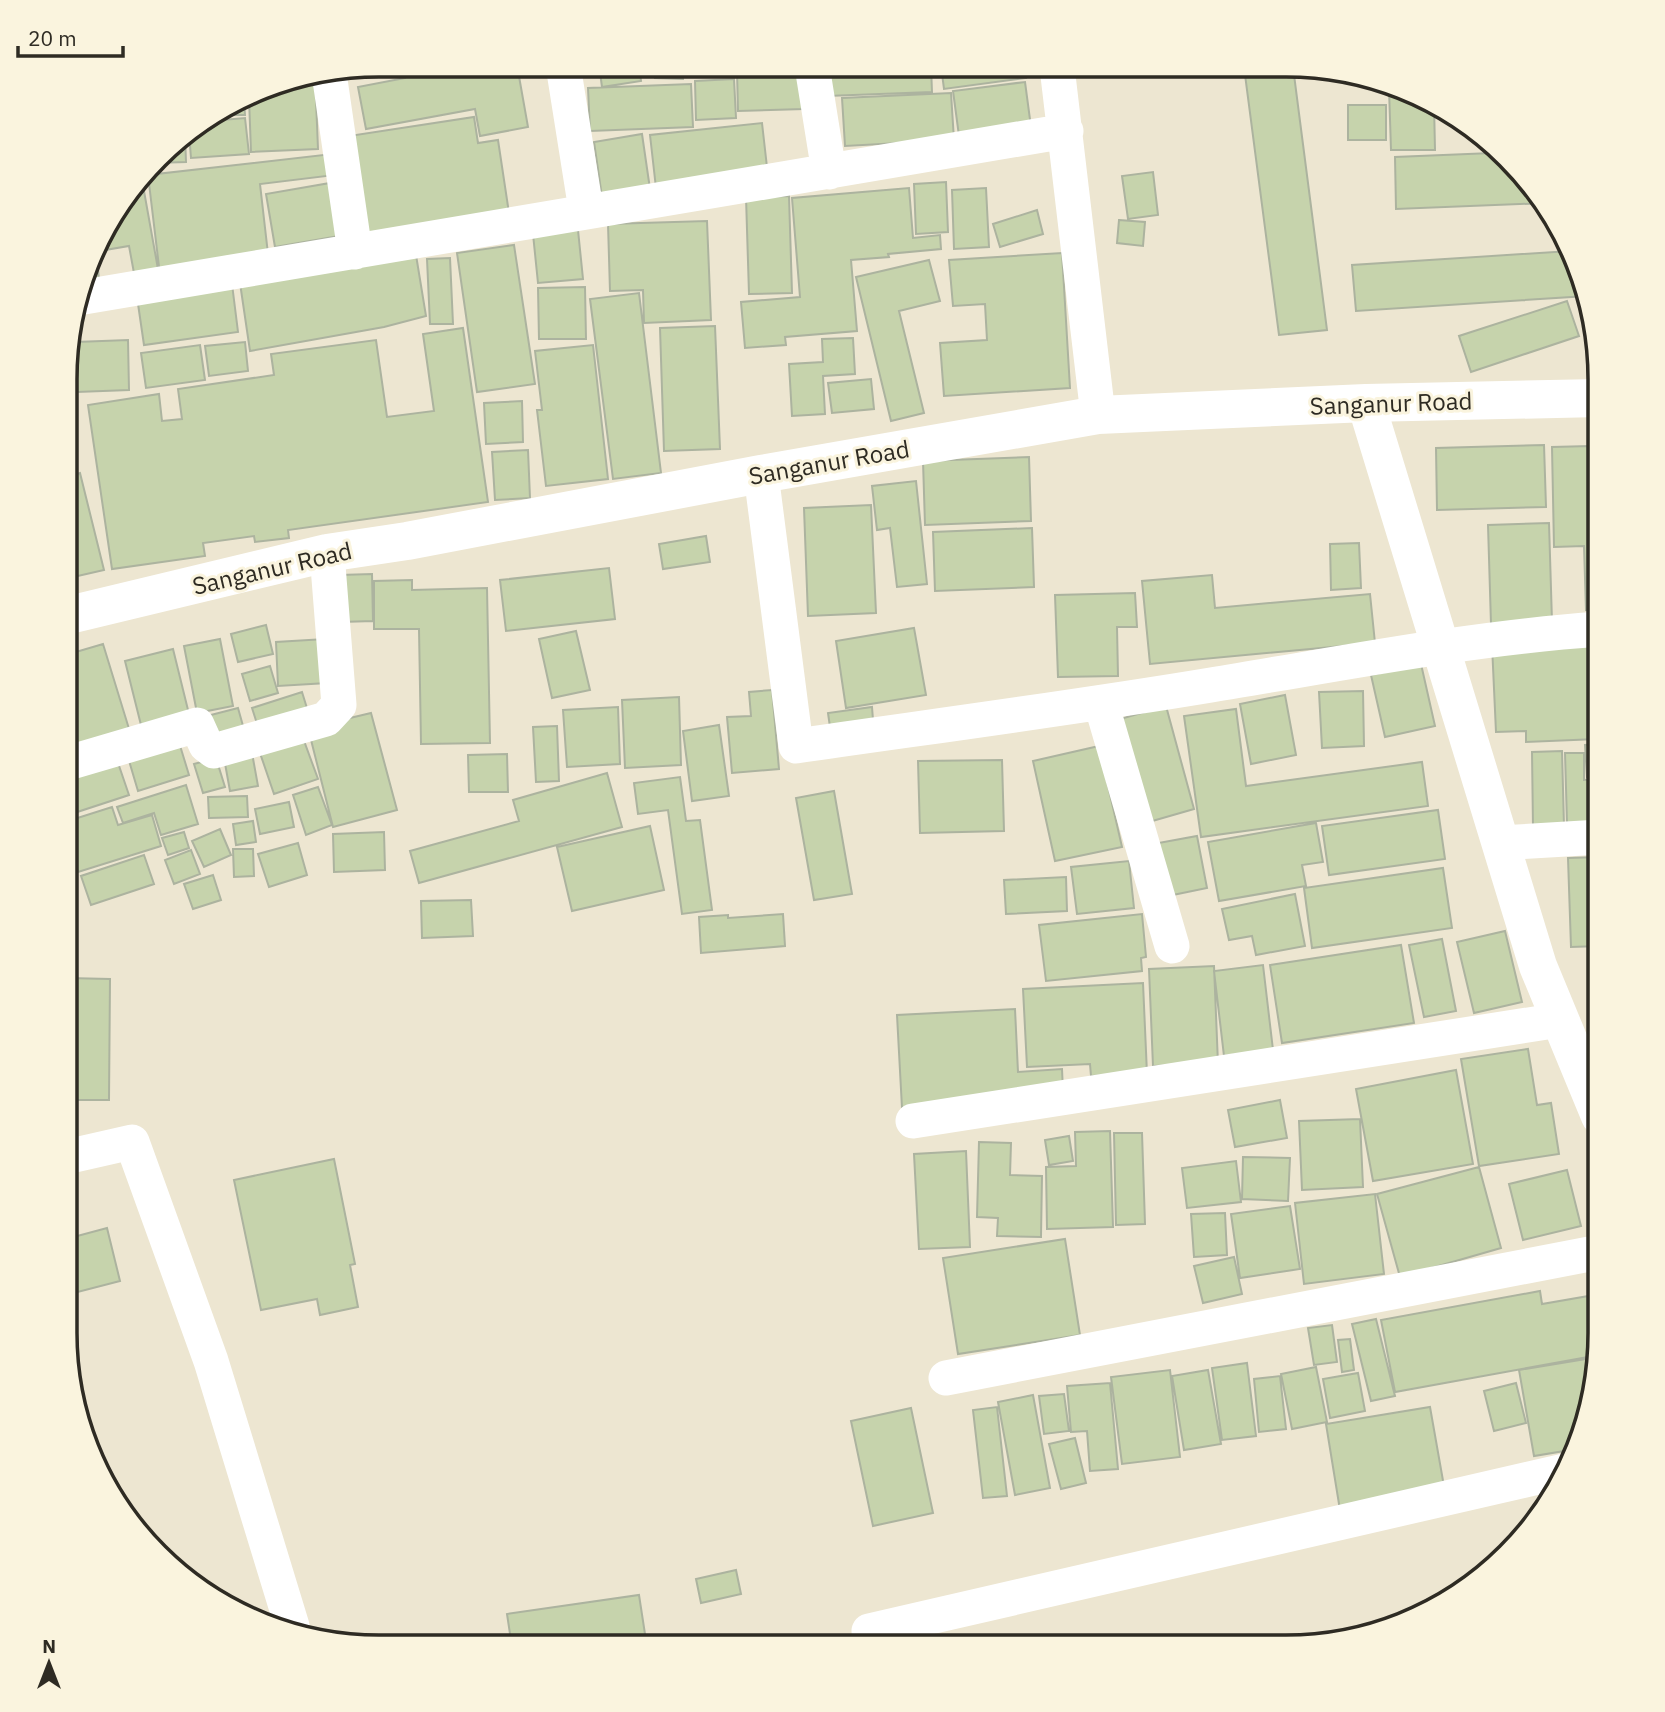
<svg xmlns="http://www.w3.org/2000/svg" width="1665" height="1712" font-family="'IBM Plex Sans',sans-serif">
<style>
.building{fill:#c6d3ac;stroke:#acb39f;stroke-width:2}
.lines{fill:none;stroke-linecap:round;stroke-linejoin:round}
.street{stroke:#fff;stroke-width:35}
.secondary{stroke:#fff;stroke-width:38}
.labels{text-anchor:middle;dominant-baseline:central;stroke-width:6;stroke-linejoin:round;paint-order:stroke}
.street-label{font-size:24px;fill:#2e2b23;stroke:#faf4de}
.rim{fill:none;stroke:#2e2b23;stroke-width:3.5}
</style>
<rect width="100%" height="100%" fill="#ede6d1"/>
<path class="building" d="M 379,65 L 391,65 L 391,75 L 339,76 L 339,71 Z
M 402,65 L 517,65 L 528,127 L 480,136 L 475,109 L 366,129 L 358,87 L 405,78 Z
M 599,65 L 639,65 L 641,81 L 602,87 Z
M 656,66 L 684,66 L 683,79 L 655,78 Z
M 697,66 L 740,66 L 698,71 Z
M 826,66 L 931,66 L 932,92 L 827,96 Z
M 941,66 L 1024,67 L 1026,78 L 944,89 Z
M 1244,67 L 1293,67 L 1327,330 L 1279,335 Z
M 803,69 L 804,109 L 738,111 L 737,71 Z
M 315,75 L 318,149 L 251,152 L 249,98 L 278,82 Z
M 734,79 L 736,118 L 696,120 L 695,81 Z
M 1025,82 L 1031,127 L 959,136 L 953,91 Z
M 691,84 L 693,127 L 590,131 L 588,88 Z
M 1389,89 L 1434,104 L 1435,150 L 1391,150 Z
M 951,93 L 954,140 L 845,146 L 842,98 Z
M 244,101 L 245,115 L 219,115 Z
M 1348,105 L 1386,105 L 1386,140 L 1348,140 Z
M 474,117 L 478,143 L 498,140 L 509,213 L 363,234 L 349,136 Z
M 245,118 L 249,154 L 191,158 L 189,133 L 210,121 Z
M 762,123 L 768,176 L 656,188 L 650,135 Z
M 642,134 L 650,189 L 602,197 L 594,142 Z
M 185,135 L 186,162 L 155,163 L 172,143 Z
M 1492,153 L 1546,203 L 1396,209 L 1395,157 Z
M 332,154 L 335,175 L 260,184 L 268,254 L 160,275 L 148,175 Z
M 1153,172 L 1158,215 L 1128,219 L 1122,176 Z
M 142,180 L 158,269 L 134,273 L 129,246 L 105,250 L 102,235 L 107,222 Z
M 946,182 L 948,232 L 916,234 L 914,184 Z
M 330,183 L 339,236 L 275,247 L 266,194 Z
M 909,188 L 913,238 L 940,235 L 941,249 L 888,254 L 889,257 L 851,260 L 857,331 L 785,337 L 786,345 L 745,348 L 741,302 L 800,297 L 792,198 Z
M 986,188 L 989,247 L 954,249 L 952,190 Z
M 789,196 L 792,293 L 749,294 L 746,197 Z
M 1037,210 L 1043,234 L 1000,247 L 993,224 Z
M 1119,220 L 1145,222 L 1143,246 L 1117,243 Z
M 707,221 L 711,320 L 644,323 L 643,290 L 610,291 L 608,224 Z
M 578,230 L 583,279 L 538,283 L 533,234 Z
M 514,245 L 535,384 L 477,392 L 457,253 Z
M 96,250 L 99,279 L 85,280 Z
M 1570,251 L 1583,278 L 1587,296 L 1356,311 L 1352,265 Z
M 1062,253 L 1070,388 L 944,396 L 940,343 L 987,340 L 985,304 L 953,306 L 949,260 Z
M 416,255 L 426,316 L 384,327 L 250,351 L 240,283 Z
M 450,258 L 453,324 L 430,324 L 427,259 Z
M 929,260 L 940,301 L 899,311 L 924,413 L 891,421 L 856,277 Z
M 232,284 L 238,332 L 144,345 L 137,297 Z
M 585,287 L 586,339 L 539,339 L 538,288 Z
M 639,293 L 661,473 L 613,479 L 590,299 Z
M 1567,301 L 1579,336 L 1471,372 L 1459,336 Z
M 715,326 L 720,449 L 664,451 L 660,328 Z
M 463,328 L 488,502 L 288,530 L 289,538 L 255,542 L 254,536 L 203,543 L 205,556 L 112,569 L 88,405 L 159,394 L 162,421 L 182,419 L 178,389 L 274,375 L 271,354 L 376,340 L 387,417 L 434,411 L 423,334 Z
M 853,338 L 855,374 L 823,376 L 825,414 L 792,416 L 789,364 L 823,362 L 822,339 Z
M 128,340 L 129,390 L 77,392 L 76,342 Z
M 245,342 L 248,371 L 209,376 L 205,346 Z
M 200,345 L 205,380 L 146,388 L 141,353 Z
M 593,345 L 608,479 L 546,486 L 537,410 L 542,410 L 535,351 Z
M 871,379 L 874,409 L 832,413 L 828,383 Z
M 522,401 L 523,442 L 486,444 L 484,403 Z
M 1544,445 L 1546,507 L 1437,510 L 1436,448 Z
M 1590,446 L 1592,516 L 1600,516 L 1600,610 L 1586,610 L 1584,546 L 1554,547 L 1552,447 Z
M 528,450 L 530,498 L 495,500 L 492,452 Z
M 1029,457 L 1031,521 L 925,525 L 923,461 Z
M 80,473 L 104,570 L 69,578 L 70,476 Z
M 916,481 L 927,584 L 897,587 L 890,528 L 877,530 L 872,486 Z
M 871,505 L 876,613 L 808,616 L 804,508 Z
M 1549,523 L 1552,622 L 1491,624 L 1488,525 Z
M 1032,528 L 1034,587 L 935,591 L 933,532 Z
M 706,536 L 710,562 L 663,569 L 659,544 Z
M 1359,543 L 1361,588 L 1331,590 L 1330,544 Z
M 609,568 L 615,619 L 506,631 L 500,580 Z
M 372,574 L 373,621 L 341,622 L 340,575 Z
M 1212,575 L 1215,608 L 1370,594 L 1375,643 L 1150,664 L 1142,581 Z
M 412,580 L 412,590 L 487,588 L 490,743 L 421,744 L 419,629 L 374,629 L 374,581 Z
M 1135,593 L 1137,627 L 1117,627 L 1118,676 L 1058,677 L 1055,595 Z
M 266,625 L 273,654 L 238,662 L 231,634 Z
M 914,628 L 926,695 L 846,708 L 836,641 Z
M 576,631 L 590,690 L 552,698 L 539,639 Z
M 220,639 L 233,706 L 197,713 L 184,646 Z
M 325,639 L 327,683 L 278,686 L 276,642 Z
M 1593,642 L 1597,739 L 1526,742 L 1526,731 L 1496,732 L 1492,645 Z
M 103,644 L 130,732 L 69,751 L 69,654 Z
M 173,649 L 189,714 L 141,725 L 125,661 Z
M 1421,664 L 1435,726 L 1385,737 L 1371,675 Z
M 270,666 L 278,693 L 250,701 L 242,674 Z
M 772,690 L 779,769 L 732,773 L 727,717 L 751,716 L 749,692 Z
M 1363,691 L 1364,746 L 1322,748 L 1319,692 Z
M 302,692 L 310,718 L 260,733 L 252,708 Z
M 1285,695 L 1296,755 L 1251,764 L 1240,704 Z
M 679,697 L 681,765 L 625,768 L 622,700 Z
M 1166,706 L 1194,809 L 1142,824 L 1113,721 Z
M 618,707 L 620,764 L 567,767 L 563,710 Z
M 872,707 L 873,720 L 830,727 L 828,713 Z
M 238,708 L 245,733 L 213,742 L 207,716 Z
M 1236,709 L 1246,786 L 1422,762 L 1428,806 L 1201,837 L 1184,716 Z
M 371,713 L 397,810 L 333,827 L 308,728 Z
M 719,725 L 729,796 L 692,801 L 683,731 Z
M 557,726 L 559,781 L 536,782 L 533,727 Z
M 303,738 L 318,779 L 274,794 L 260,753 Z
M 178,739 L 189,775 L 138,791 L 127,754 Z
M 1600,744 L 1600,776 L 1587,777 L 1585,745 Z
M 1099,746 L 1122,847 L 1055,861 L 1033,761 Z
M 1562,751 L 1564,826 L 1533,827 L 1532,752 Z
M 252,753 L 258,786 L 230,791 L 224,758 Z
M 1565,753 L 1584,753 L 1584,780 L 1600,779 L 1600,822 L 1567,823 Z
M 507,754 L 508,792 L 469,792 L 468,755 Z
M 116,757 L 129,795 L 68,815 L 68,772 Z
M 216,758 L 225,787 L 203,793 L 194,764 Z
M 1002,760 L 1004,831 L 920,833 L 918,761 Z
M 607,773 L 622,827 L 419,883 L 410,851 L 519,821 L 513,800 Z
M 680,777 L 686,821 L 700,820 L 712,910 L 682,914 L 668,810 L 638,814 L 634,783 Z
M 186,785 L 198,824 L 161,835 L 154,813 L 123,823 L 117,807 Z
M 318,787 L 332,825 L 306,835 L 293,795 Z
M 834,791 L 852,894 L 814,900 L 796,798 Z
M 247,796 L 248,817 L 209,818 L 208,797 Z
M 289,802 L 294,827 L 260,834 L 255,809 Z
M 112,807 L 118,825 L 152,815 L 161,846 L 78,872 L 68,840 L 68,821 Z
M 1438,810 L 1445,859 L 1329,875 L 1322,826 Z
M 253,821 L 256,842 L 236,845 L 233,824 Z
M 1316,823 L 1323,862 L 1302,865 L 1306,886 L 1219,901 L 1208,842 Z
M 650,826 L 664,890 L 572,911 L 557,847 Z
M 220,829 L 231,855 L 204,867 L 192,841 Z
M 184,832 L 189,848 L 168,855 L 162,838 Z
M 384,832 L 385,870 L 334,872 L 333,834 Z
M 1197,836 L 1207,888 L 1163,897 L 1153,844 Z
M 298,843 L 307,875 L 269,887 L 258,854 Z
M 233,849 L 253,849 L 254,876 L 234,877 Z
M 191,850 L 200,874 L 174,884 L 165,860 Z
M 144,855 L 154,884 L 91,905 L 81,876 Z
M 1600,857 L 1600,946 L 1571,947 L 1568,858 Z
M 1129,861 L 1134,908 L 1077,914 L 1071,867 Z
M 1443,868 L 1452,928 L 1312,948 L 1304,888 Z
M 213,875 L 221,900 L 193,909 L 184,884 Z
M 1066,877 L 1067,911 L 1006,914 L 1004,880 Z
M 1295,894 L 1305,946 L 1256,955 L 1252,936 L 1229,940 L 1222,909 Z
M 471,900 L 473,936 L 422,938 L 421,901 Z
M 783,914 L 785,946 L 701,953 L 699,917 L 728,915 L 728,918 Z
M 1142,914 L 1146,957 L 1141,958 L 1142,971 L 1046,981 L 1039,925 Z
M 1505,931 L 1522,1002 L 1474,1013 L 1457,942 Z
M 1442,939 L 1456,1011 L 1424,1017 L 1409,945 Z
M 1401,945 L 1414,1023 L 1282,1043 L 1270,965 Z
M 1600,949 L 1600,1020 L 1592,1021 L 1588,950 Z
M 1263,965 L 1273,1050 L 1224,1056 L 1214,971 Z
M 1214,966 L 1218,1064 L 1153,1066 L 1149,969 Z
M 67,978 L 110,979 L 109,1100 L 67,1100 Z
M 1143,983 L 1147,1074 L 1091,1076 L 1090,1064 L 1027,1067 L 1023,989 Z
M 1015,1009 L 1018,1072 L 1062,1069 L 1063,1091 L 902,1108 L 897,1015 Z
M 1528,1049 L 1537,1105 L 1551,1103 L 1559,1154 L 1479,1166 L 1461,1059 Z
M 1456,1070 L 1473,1164 L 1373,1181 L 1356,1089 Z
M 1280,1100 L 1287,1138 L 1235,1147 L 1228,1110 Z
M 1360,1119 L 1363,1187 L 1302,1190 L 1299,1121 Z
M 1110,1131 L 1113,1227 L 1047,1229 L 1046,1167 L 1076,1166 L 1075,1132 Z
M 1114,1133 L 1142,1133 L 1145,1224 L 1116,1225 Z
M 1069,1136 L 1073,1161 L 1049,1165 L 1045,1140 Z
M 979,1142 L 1011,1143 L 1010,1175 L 1042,1176 L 1041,1237 L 997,1236 L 998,1218 L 977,1217 Z
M 966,1151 L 970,1247 L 919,1249 L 914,1154 Z
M 1243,1157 L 1290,1158 L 1288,1201 L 1242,1199 Z
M 334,1159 L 355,1264 L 350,1265 L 358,1307 L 320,1315 L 317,1299 L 261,1310 L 234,1180 Z
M 1236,1161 L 1241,1202 L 1187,1208 L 1182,1168 Z
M 1479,1167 L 1501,1248 L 1400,1277 L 1377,1194 Z
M 1567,1170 L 1581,1226 L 1523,1240 L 1509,1184 Z
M 1375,1194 L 1384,1274 L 1304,1284 L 1295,1203 Z
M 1290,1206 L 1300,1269 L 1240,1278 L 1231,1214 Z
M 1225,1213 L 1227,1255 L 1194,1257 L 1191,1214 Z
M 107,1228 L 120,1281 L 66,1295 L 66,1239 Z
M 1065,1239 L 1080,1335 L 958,1354 L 943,1258 Z
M 1234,1257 L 1242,1294 L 1203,1303 L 1194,1266 Z
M 1540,1291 L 1542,1304 L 1600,1294 L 1599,1355 L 1395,1392 L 1381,1320 Z
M 1376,1319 L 1395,1396 L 1371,1401 L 1352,1324 Z
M 1332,1325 L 1337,1362 L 1314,1365 L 1308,1328 Z
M 1350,1339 L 1354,1370 L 1342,1372 L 1338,1340 Z
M 1598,1357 L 1570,1450 L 1534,1456 L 1519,1370 Z
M 1247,1363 L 1256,1436 L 1222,1440 L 1212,1368 Z
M 1316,1367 L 1327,1422 L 1292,1429 L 1281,1374 Z
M 1170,1370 L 1180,1457 L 1122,1464 L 1111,1377 Z
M 1208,1370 L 1221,1444 L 1184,1450 L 1172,1376 Z
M 1358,1373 L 1365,1411 L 1330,1418 L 1323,1379 Z
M 1280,1376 L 1286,1429 L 1259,1432 L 1254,1379 Z
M 1110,1383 L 1118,1469 L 1090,1471 L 1087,1431 L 1071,1432 L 1067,1386 Z
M 1516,1383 L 1526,1423 L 1494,1431 L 1484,1391 Z
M 1064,1394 L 1069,1431 L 1044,1434 L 1039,1396 Z
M 1033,1395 L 1050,1488 L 1015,1495 L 998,1402 Z
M 997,1407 L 1007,1496 L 983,1498 L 973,1410 Z
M 1430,1407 L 1445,1492 L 1340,1510 L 1326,1424 Z
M 911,1408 L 933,1513 L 873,1526 L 851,1421 Z
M 1075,1438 L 1086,1483 L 1061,1489 L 1049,1444 Z
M 736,1570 L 741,1594 L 701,1603 L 696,1579 Z
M 639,1595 L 647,1647 L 512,1647 L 507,1614 Z"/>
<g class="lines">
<path class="street" d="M 563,65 L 586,210
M 812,66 L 829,172
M 1057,67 L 1098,415
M 329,73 L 355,252
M 78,298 L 1066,131
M 761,474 L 796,746 C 935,726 1073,708 1211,685 C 1340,664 1469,638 1600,629
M 1101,703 L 1172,946
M 68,763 L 197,725 L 206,745 L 214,751 L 326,719 L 339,705 L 327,553
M 1500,843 L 1600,837
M 913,1121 L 1560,1020
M 66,1157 L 132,1142 L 211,1361 L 292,1626
M 946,1378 L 1600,1252
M 869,1631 L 1564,1471"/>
<path class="secondary" d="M 1366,403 L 1538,966 L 1600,1116
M 69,615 L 327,553 L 407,541 L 761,474 L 1098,415 L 1366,403 L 1600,398"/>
</g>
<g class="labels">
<g class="street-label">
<text transform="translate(1391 403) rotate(-2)">Sanganur Road</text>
<text transform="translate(829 462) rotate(-10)">Sanganur Road</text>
<text transform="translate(272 568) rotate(-13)">Sanganur Road</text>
</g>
</g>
<path d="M0 0H1665V1712H0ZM379 77H1286A302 302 0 0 1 1588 379V1333A302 302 0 0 1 1286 1635H379A302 302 0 0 1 77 1333V379A302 302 0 0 1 379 77Z" fill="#faf4de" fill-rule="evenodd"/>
<path class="rim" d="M379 77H1286A302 302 0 0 1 1588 379V1333A302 302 0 0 1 1286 1635H379A302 302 0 0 1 77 1333V379A302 302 0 0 1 379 77Z"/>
<g transform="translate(49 1663)" stroke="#faf4de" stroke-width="5" paint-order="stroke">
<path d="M0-5L12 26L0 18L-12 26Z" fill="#2e2b23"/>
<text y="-10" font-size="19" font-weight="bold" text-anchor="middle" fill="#2e2b23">N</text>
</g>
<path d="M18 46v10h105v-10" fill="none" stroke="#2e2b23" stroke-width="3.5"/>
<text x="28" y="46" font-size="21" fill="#2e2b23" stroke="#faf4de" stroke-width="5" paint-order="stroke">20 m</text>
</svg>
